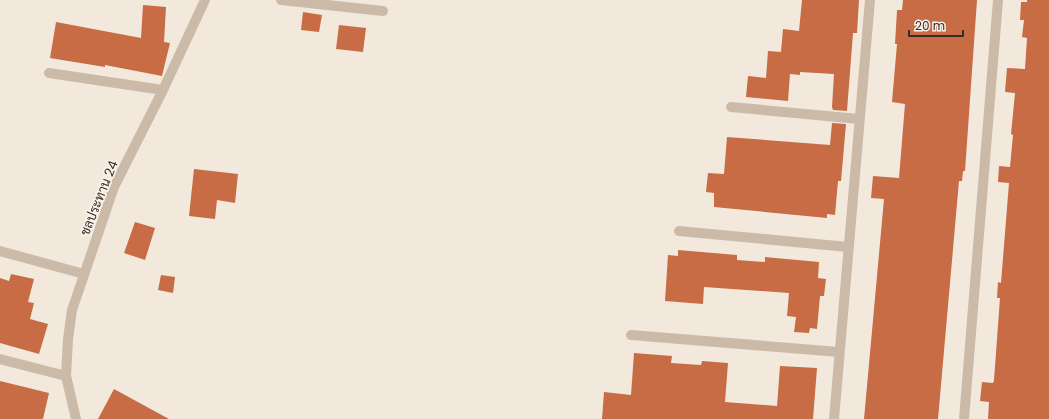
<svg xmlns="http://www.w3.org/2000/svg" width="1049" height="419" font-family="Poppins,Sarabun,sans-serif">
<style>
.building{fill:#c76c45}
.lines{fill:none;stroke-linecap:round;stroke-linejoin:round}
.street{stroke:#cbbaa8;stroke-width:10}
.labels{text-anchor:middle;dominant-baseline:central;stroke-width:3.5;stroke-linejoin:round;paint-order:stroke}
.street-label{font-size:13px;fill:#372e28;stroke:#faf3e9}
</style>
<rect width="100%" height="100%" fill="#f2e9dc"/>
<path class="building" d="M 802,0 L 859,0 L 857,33 L 853,33 L 847,111 L 833,110 L 832,107 L 834,74 L 800,72 L 800,75 L 790,74 L 788,101 L 746,97 L 748,76 L 766,78 L 768,51 L 781,52 L 783,29 L 799,31 Z
M 903,0 L 977,0 L 965,171 L 963,171 L 962,181 L 959,181 L 938,419 L 864,419 L 884,199 L 871,198 L 873,176 L 899,178 L 905,104 L 892,102 L 897,44 L 895,44 L 897,10 L 902,10 Z
M 1027,0 L 1049,0 L 1049,419 L 988,419 L 989,402 L 980,401 L 982,382 L 993,383 L 994,380 L 1000,298 L 997,298 L 998,282 L 1001,283 L 1009,183 L 998,182 L 999,166 L 1010,167 L 1013,135 L 1011,134 L 1015,93 L 1005,92 L 1007,68 L 1025,69 L 1027,38 L 1022,37 L 1024,20 L 1020,20 L 1021,2 L 1027,2 Z
M 143,5 L 166,7 L 164,42 L 170,43 L 162,76 L 105,65 L 105,67 L 50,58 L 56,22 L 141,38 Z
M 303,12 L 322,15 L 319,32 L 301,30 Z
M 339,25 L 366,28 L 363,52 L 336,49 Z
M 832,123 L 846,124 L 841,181 L 838,181 L 835,215 L 827,214 L 827,218 L 714,207 L 714,193 L 706,192 L 708,173 L 724,174 L 727,137 L 830,145 Z
M 194,169 L 238,174 L 235,203 L 217,200 L 215,219 L 189,216 Z
M 135,222 L 155,228 L 145,260 L 124,253 Z
M 678,250 L 737,255 L 737,260 L 765,262 L 765,257 L 819,262 L 818,278 L 826,279 L 824,296 L 820,296 L 817,329 L 810,328 L 809,333 L 794,332 L 796,317 L 787,316 L 789,293 L 704,287 L 703,304 L 665,301 L 668,255 L 678,256 Z
M 11,274 L 34,279 L 28,302 L 34,303 L 30,319 L 48,324 L 39,354 L 0,343 L 0,278 L 9,281 Z
M 161,275 L 175,277 L 173,293 L 158,290 Z
M 634,353 L 672,356 L 671,363 L 701,365 L 702,361 L 728,363 L 725,402 L 777,406 L 780,366 L 817,368 L 813,419 L 602,419 L 604,392 L 631,395 Z
M 0,381 L 49,393 L 43,419 L 0,419 Z
M 114,389 L 169,419 L 98,419 Z"/>
<g class="lines">
<path class="street" d="M 281,0 L 383,11
M 49,73 L 163,90
M 731,107 L 859,119
M 679,231 L 848,247
M 0,251 L 84,274
M 631,335 L 839,352
M 0,359 L 66,376
M 76,419 L 66,376 L 68,339 L 72,310 L 114,187 L 163,90 L 205,0
M 834,419 L 870,0
M 964,419 L 998,0"/>
</g>
<g class="labels">
<g class="street-label">
<text transform="translate(99 198) rotate(-68)">ชลประทาน 24</text>
</g>
</g>
<path d="M909 30v6h54v-6" fill="none" stroke="#372e28" stroke-width="2"/>
<text x="915" y="30" font-size="12" fill="#372e28" stroke="#faf3e9" stroke-width="3" paint-order="stroke">20 m</text>
</svg>
